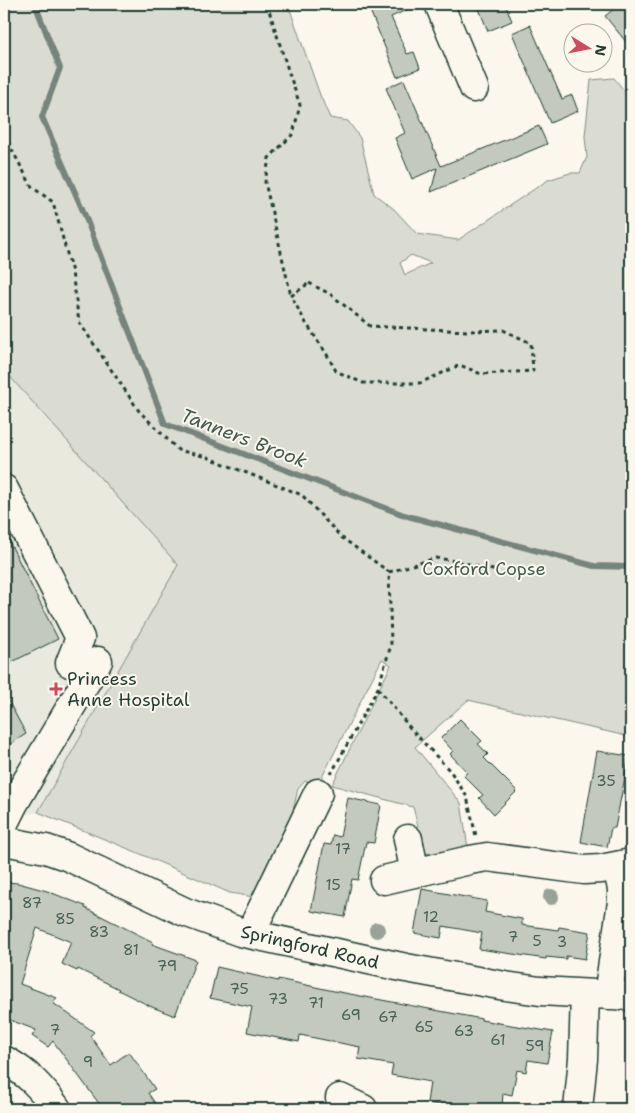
<svg xmlns="http://www.w3.org/2000/svg" width="635" height="1113" font-family="'Shantell Sans',sans-serif">
<style>
.built{fill:#eae9de}
.green{fill:#dbdcd1;stroke:#7d8c82;fill-rule:evenodd}
.lines{fill:none;stroke-linecap:round;stroke-linejoin:round}
.stream{stroke:#74847b;stroke-width:6}
.building{fill:#c4c9be;stroke:#1f3d34}
.minor-casing{stroke:#1f3d34;stroke-width:31}
.path{stroke:#1f3d34;stroke-width:3;stroke-dasharray:4 4;stroke-linecap:butt}
.minor{stroke:#fbf7ec;stroke-width:28}
.tree{fill:#97a298}
.poi-dot{fill:#d1495b;stroke:#fbf7ec;stroke-width:2}
.labels{text-anchor:middle;dominant-baseline:central;stroke-width:4;stroke-linejoin:round;paint-order:stroke}
.number-label{font-size:15px;fill:#486056}
.park-label{font-size:18px;fill:#455d53;stroke:#fbf7ec}
.poi-label{font-size:18px;fill:#1f3d34;stroke:#fbf7ec;text-anchor:start}
.street-label{font-size:18px;fill:#1f3d34;stroke:#fbf7ec}
.water-label{font-size:19px;font-style:italic;fill:#425b52;stroke:#fbf7ec}
</style>
<rect width="100%" height="100%" fill="#fbf7ec"/>
<filter id="ink" filterUnits="userSpaceOnUse"><feTurbulence type="fractalNoise" baseFrequency=".02" numOctaves="2"/><feDisplacementMap in="SourceGraphic" scale="10" xChannelSelector="R" yChannelSelector="G"/><feConvolveMatrix kernelMatrix="1 2 1 2 8 2 1 2 1" color-interpolation-filters="sRGB"/></filter>
<g filter="url(#ink)">
<path class="built" d="M 4,370 L 178,565 L 38,812 L 4,819 Z"/>
<path class="green" d="M 4,4 L 288,4 L 320,95 L 330,118 L 348,121 L 360,138 L 374,194 L 394,209 L 417,234 L 458,240 L 548,180 L 570,173 L 580,173 L 587,157 L 585,136 L 591,80 L 614,78 L 631,99 L 627,152 L 631,156 L 631,737 L 468,700 L 415,747 L 461,803 L 468,848 L 425,854 L 413,807 L 332,785 L 391,665 L 382,659 L 319,783 L 305,781 L 298,789 L 284,849 L 260,898 L 230,893 L 136,852 L 38,812 L 178,565 L 4,370 ZM 411,255 L 431,263 L 405,275 L 400,263 Z"/>
<g class="lines">
<path class="stream" d="M 35,4 L 60,68 L 42,117 L 84,213 L 165,424 L 404,515 L 594,566 L 631,567"/>
</g>
<path class="building" d="M 378,4 L 420,4 L 391,17 L 407,54 L 414,52 L 420,68 L 397,77 L 369,8 Z
M 477,4 L 505,4 L 512,21 L 488,31 Z
M 620,4 L 627,4 L 631,10 L 631,48 L 605,16 Z
M 530,25 L 562,99 L 572,95 L 578,111 L 550,123 L 512,33 Z
M 404,80 L 441,166 L 539,126 L 547,144 L 431,192 L 437,168 L 412,179 L 395,138 L 405,133 L 386,88 Z
M 4,531 L 58,639 L 4,666 Z
M 4,693 L 26,734 L 4,748 Z
M 460,719 L 482,741 L 478,744 L 488,754 L 484,758 L 517,791 L 494,814 L 479,798 L 483,795 L 464,776 L 467,772 L 450,754 L 453,751 L 441,738 Z
M 597,751 L 629,756 L 615,828 L 611,828 L 607,847 L 581,842 Z
M 348,798 L 381,805 L 374,843 L 366,842 L 358,880 L 352,879 L 345,917 L 311,911 L 324,844 L 331,845 L 333,835 L 340,837 Z
M 4,882 L 18,883 L 47,891 L 85,906 L 85,908 L 153,942 L 152,944 L 196,960 L 175,1016 L 152,1007 L 118,990 L 119,989 L 78,969 L 77,971 L 62,964 L 71,942 L 37,928 L 20,984 L 57,998 L 53,1003 L 94,1032 L 90,1036 L 111,1065 L 129,1052 L 155,1089 L 148,1093 L 159,1109 L 103,1109 L 53,1041 L 48,1047 L 32,1036 L 36,1030 L 10,1020 L 8,1025 L 4,1024 Z
M 422,889 L 487,901 L 485,912 L 522,919 L 522,925 L 558,930 L 559,927 L 590,932 L 585,959 L 566,956 L 566,959 L 546,957 L 546,959 L 479,949 L 482,933 L 443,926 L 441,938 L 414,933 Z
M 217,967 L 278,981 L 278,979 L 334,991 L 482,1019 L 481,1020 L 553,1032 L 547,1063 L 528,1060 L 526,1072 L 517,1070 L 512,1095 L 503,1093 L 502,1109 L 467,1109 L 427,1103 L 430,1082 L 391,1075 L 393,1065 L 358,1059 L 360,1047 L 300,1035 L 299,1042 L 247,1032 L 252,1007 L 210,998 Z"/>
<g class="lines">
<g class="minor-casing">
<path id="minor" d="M 439,4 L 474,88
M 4,489 L 80,638 L 70,663
M 4,823 L 14,803 L 98,661
M 408,839 L 415,873
M 4,841 L 46,849 L 69,857 L 185,912 L 240,932 L 406,968 L 505,986 L 540,991 L 631,996
M 384,880 L 470,860 L 487,857 L 584,870 L 601,869 L 631,863
M 250,934 L 318,793
M 608,995 L 622,902 L 622,889 L 617,866
M 4,1060 C 28,1073 41,1087 57,1109
M 340,1098 L 363,1109
M 578,1109 L 583,1059 L 585,994"/>
</g>
<path class="path" d="M 267,4 L 289,73 L 300,105 L 293,134 L 269,158 L 265,182 L 291,296
M 4,135 L 32,187 L 53,202 L 72,272 L 79,322 L 139,411 L 178,450 L 207,457 L 302,495 L 341,537 L 389,572 L 391,645 L 378,688 L 331,774
M 309,283 L 330,294 L 370,326 L 467,331 L 503,330 L 531,343 L 533,371 L 481,374 L 460,365 L 420,383 L 363,383 L 336,371 L 326,353 L 306,323 L 291,296 Z
M 389,572 L 436,558 L 456,561 L 497,571
M 378,688 L 411,729 L 451,772 L 467,797 L 476,836
M 627,840 L 631,812
M 373,936 L 376,922"/>
<use href="#minor" class="minor"/>
</g>
<g class="tree">
<circle cx="551" cy="897" r="8"/>
<circle cx="377" cy="930" r="8"/>
</g>
</g>
<path class="poi-dot" d="M53.5 681.5h5v5h5v5h-5v5h-5v-5h-5v-5h5z"/>
<g class="labels">
<g class="number-label">
<text x="606" y="781">35</text>
<text x="343" y="849">17</text>
<text x="333" y="885">15</text>
<text x="32" y="903">87</text>
<text x="431" y="917">12</text>
<text x="65" y="919">85</text>
<text x="99" y="932">83</text>
<text x="513" y="937">7</text>
<text x="537" y="941">5</text>
<text x="562" y="942">3</text>
<text x="131" y="950">81</text>
<text x="167" y="966">79</text>
<text x="239" y="989">75</text>
<text x="278" y="999">73</text>
<text x="316" y="1003">71</text>
<text x="351" y="1015">69</text>
<text x="388" y="1017">67</text>
<text x="424" y="1027">65</text>
<text x="55" y="1030">7</text>
<text x="464" y="1031">63</text>
<text x="498" y="1040">61</text>
<text x="535" y="1046">59</text>
<text x="88" y="1062">9</text>
</g>
<g class="park-label">
<text x="484" y="569">Coxford Copse</text>
</g>
<g class="poi-label">
<text x="67" y="679">Princess<tspan x="67" dy="21">Anne Hospital</tspan></text>
</g>
<g class="street-label">
<text transform="translate(310 947) rotate(13)">Springford Road</text>
</g>
<g class="water-label">
<text transform="translate(244 438) rotate(21)">Tanners Brook</text>
</g>
</g>
<rect width="635" height="1113" fill="none" stroke="#fbf7ec" stroke-width="20"/>
<rect x="10" y="10" width="615" height="1093" fill="none" stroke="#1f3d34" stroke-width="2" filter="url(#ink)"/>
<g transform="translate(588 48) rotate(100)"><circle r="24" fill="#fbf7ec" stroke="#a3ada2"/>
<path d="M0-4L9 19L0 12L-9 19Z" fill="#d1495b"/>
<text y="-8" font-size="14" font-weight="bold" text-anchor="middle" fill="#1f3d34">N</text>
</g>
</svg>
